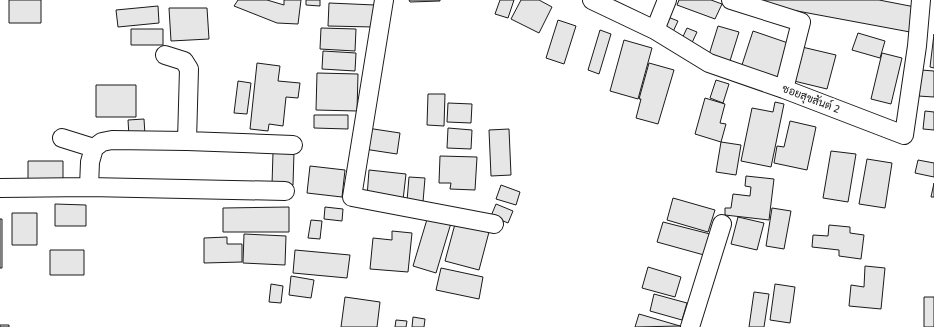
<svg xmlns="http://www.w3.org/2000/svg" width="934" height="327" font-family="'Fira Sans',Sarabun,sans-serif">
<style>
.building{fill:#e6e6e6;stroke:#1a1a1a}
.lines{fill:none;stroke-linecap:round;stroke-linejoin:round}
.minor-casing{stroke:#1a1a1a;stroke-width:20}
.minor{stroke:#fff;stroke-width:18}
.labels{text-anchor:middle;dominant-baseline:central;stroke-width:3;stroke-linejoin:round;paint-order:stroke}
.street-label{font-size:11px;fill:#1a1a1a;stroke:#fff}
</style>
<rect width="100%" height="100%" fill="#fff"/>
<path class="building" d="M 9,0 L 41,0 L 41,23 L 9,23 Z
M 238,0 L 267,0 L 284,5 L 284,0 L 301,0 L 298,24 L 277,23 L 234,6 Z
M 306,0 L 320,0 L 320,6 L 306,5 Z
M 409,0 L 440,0 L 440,1 L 410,2 Z
M 500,0 L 514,0 L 508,18 L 495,14 Z
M 521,0 L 539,0 L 552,7 L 539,33 L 511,19 Z
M 679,0 L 711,0 L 722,4 L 715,19 L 677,5 Z
M 765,0 L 879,0 L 915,7 L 910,32 L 765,5 Z
M 329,3 L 375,5 L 374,27 L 328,26 Z
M 158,6 L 159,23 L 118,27 L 116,10 Z
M 169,8 L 207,8 L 209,39 L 171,41 Z
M 668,17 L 678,21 L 671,36 L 661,32 Z
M 558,20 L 576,26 L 564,64 L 546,58 Z
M 718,26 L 739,32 L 729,64 L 708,58 Z
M 321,28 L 356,29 L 355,51 L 320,49 Z
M 687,28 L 697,32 L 690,47 L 680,43 Z
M 131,29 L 163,29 L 163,45 L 131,45 Z
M 600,30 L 611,34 L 599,74 L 588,70 Z
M 753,31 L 791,44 L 778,83 L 740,71 Z
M 858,33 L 885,41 L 880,58 L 852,50 Z
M 934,34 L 934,68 L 930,67 Z
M 624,40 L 652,48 L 638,99 L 610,91 Z
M 802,47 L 836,55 L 827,89 L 794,81 Z
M 323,51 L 356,53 L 355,71 L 322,69 Z
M 882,53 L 902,58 L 891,104 L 871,99 Z
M 257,63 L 280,66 L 278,81 L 300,83 L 298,98 L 286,97 L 283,126 L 269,124 L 268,131 L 250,129 Z
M 649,63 L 674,70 L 658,124 L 636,118 L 641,99 L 639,99 Z
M 921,70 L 934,71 L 934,97 L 918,96 Z
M 317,73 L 358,74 L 357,111 L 316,110 Z
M 716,80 L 729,84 L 723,103 L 710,98 Z
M 238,81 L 251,83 L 247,114 L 234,113 Z
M 96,85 L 136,85 L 136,117 L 96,117 Z
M 428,94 L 445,94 L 444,126 L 427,125 Z
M 705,98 L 725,104 L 720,123 L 726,124 L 721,142 L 695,134 Z
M 775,102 L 784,104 L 771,167 L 741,161 L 752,108 L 773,112 Z
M 448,103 L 472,104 L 471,123 L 447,122 Z
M 925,111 L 934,112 L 934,130 L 923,129 Z
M 314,115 L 348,115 L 348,129 L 314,128 Z
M 144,119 L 145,135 L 129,136 L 128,120 Z
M 790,121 L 816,127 L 807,170 L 774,163 L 777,146 L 784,147 Z
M 367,128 L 400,133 L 397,154 L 364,149 Z
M 448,128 L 472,130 L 471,149 L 447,148 Z
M 509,129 L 511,175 L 491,176 L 489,130 Z
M 721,142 L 741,145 L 736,175 L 716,172 Z
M 831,151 L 856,154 L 848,202 L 823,198 Z
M 273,152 L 294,152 L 293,185 L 272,185 Z
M 440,156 L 477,157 L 475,190 L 450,189 L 451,183 L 439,183 Z
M 867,159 L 892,163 L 885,208 L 859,204 Z
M 918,160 L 934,163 L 934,177 L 915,173 Z
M 28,161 L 63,161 L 63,183 L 28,183 Z
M 310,166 L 345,170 L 342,197 L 307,193 Z
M 369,170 L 406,174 L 403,200 L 367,197 Z
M 746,176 L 774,179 L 769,220 L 725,215 L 725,208 L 731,208 L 733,194 L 750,196 L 751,187 L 745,186 Z
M 409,177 L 425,178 L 423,202 L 407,201 Z
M 934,183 L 934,197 L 931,197 Z
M 501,185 L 520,192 L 516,205 L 496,199 Z
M 673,198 L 715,210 L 708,232 L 667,220 Z
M 55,204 L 86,205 L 86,226 L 55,226 Z
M 496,204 L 513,211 L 508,223 L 491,216 Z
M 289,207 L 289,232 L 223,232 L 223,208 Z
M 325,207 L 343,209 L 342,221 L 324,219 Z
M 772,208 L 791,211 L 784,249 L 766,246 Z
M 12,213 L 37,213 L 37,245 L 12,245 Z
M 428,216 L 451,223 L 436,273 L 413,266 Z
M 738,217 L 764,223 L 757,250 L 731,244 Z
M 0,219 L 2,219 L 2,268 L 0,268 Z
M 311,220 L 322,221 L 320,239 L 308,238 Z
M 663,222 L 710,234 L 704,255 L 657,242 Z
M 455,224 L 489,232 L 479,270 L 445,261 Z
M 829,225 L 850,227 L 850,233 L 864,235 L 861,259 L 839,256 L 839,250 L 812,247 L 813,235 L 828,236 Z
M 392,231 L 412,233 L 408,272 L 370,269 L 373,238 L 392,240 Z
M 244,234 L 286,236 L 285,265 L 243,263 Z
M 227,237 L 227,244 L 242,244 L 242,262 L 204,263 L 204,238 Z
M 50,250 L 84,250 L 84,275 L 50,275 Z
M 295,250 L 350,255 L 347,278 L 293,273 Z
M 865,266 L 885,268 L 881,309 L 849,306 L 851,285 L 864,287 Z
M 648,267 L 681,277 L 675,297 L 642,288 Z
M 441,268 L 483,277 L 479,299 L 436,290 Z
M 291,276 L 314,280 L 311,298 L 289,295 Z
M 271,284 L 283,286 L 281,303 L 269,302 Z
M 775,284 L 795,287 L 790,323 L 770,320 Z
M 754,292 L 769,294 L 764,327 L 749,327 Z
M 654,294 L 687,303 L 682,320 L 650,311 Z
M 345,297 L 380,302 L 377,327 L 341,327 Z
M 924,297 L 934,297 L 934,327 L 924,327 Z
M 639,314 L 680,326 L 635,327 Z
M 413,317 L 425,319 L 424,327 L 412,327 Z
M 396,320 L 407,321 L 406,327 L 395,327 Z
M 0,325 L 9,325 L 9,327 L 0,327 Z"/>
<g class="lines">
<g class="minor-casing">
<path id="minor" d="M 384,0 L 352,197 L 494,224
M 592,0 L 655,30 L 709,63 L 784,89 L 904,135 L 917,46 L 921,0
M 731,0 L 801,22 L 784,89
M 655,30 L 667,0
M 62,138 L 94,148
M 187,141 L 293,145
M 89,187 L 90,162 L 94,148 L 102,142 L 112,140 L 187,141 L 189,69 L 184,61 L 165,55
M 0,188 L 89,187 L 285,191
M 690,327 L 722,224"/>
</g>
<use href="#minor" class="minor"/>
</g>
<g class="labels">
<g class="street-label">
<text transform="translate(811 99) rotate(21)">ซอยสุขสันต์ 2</text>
</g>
</g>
</svg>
